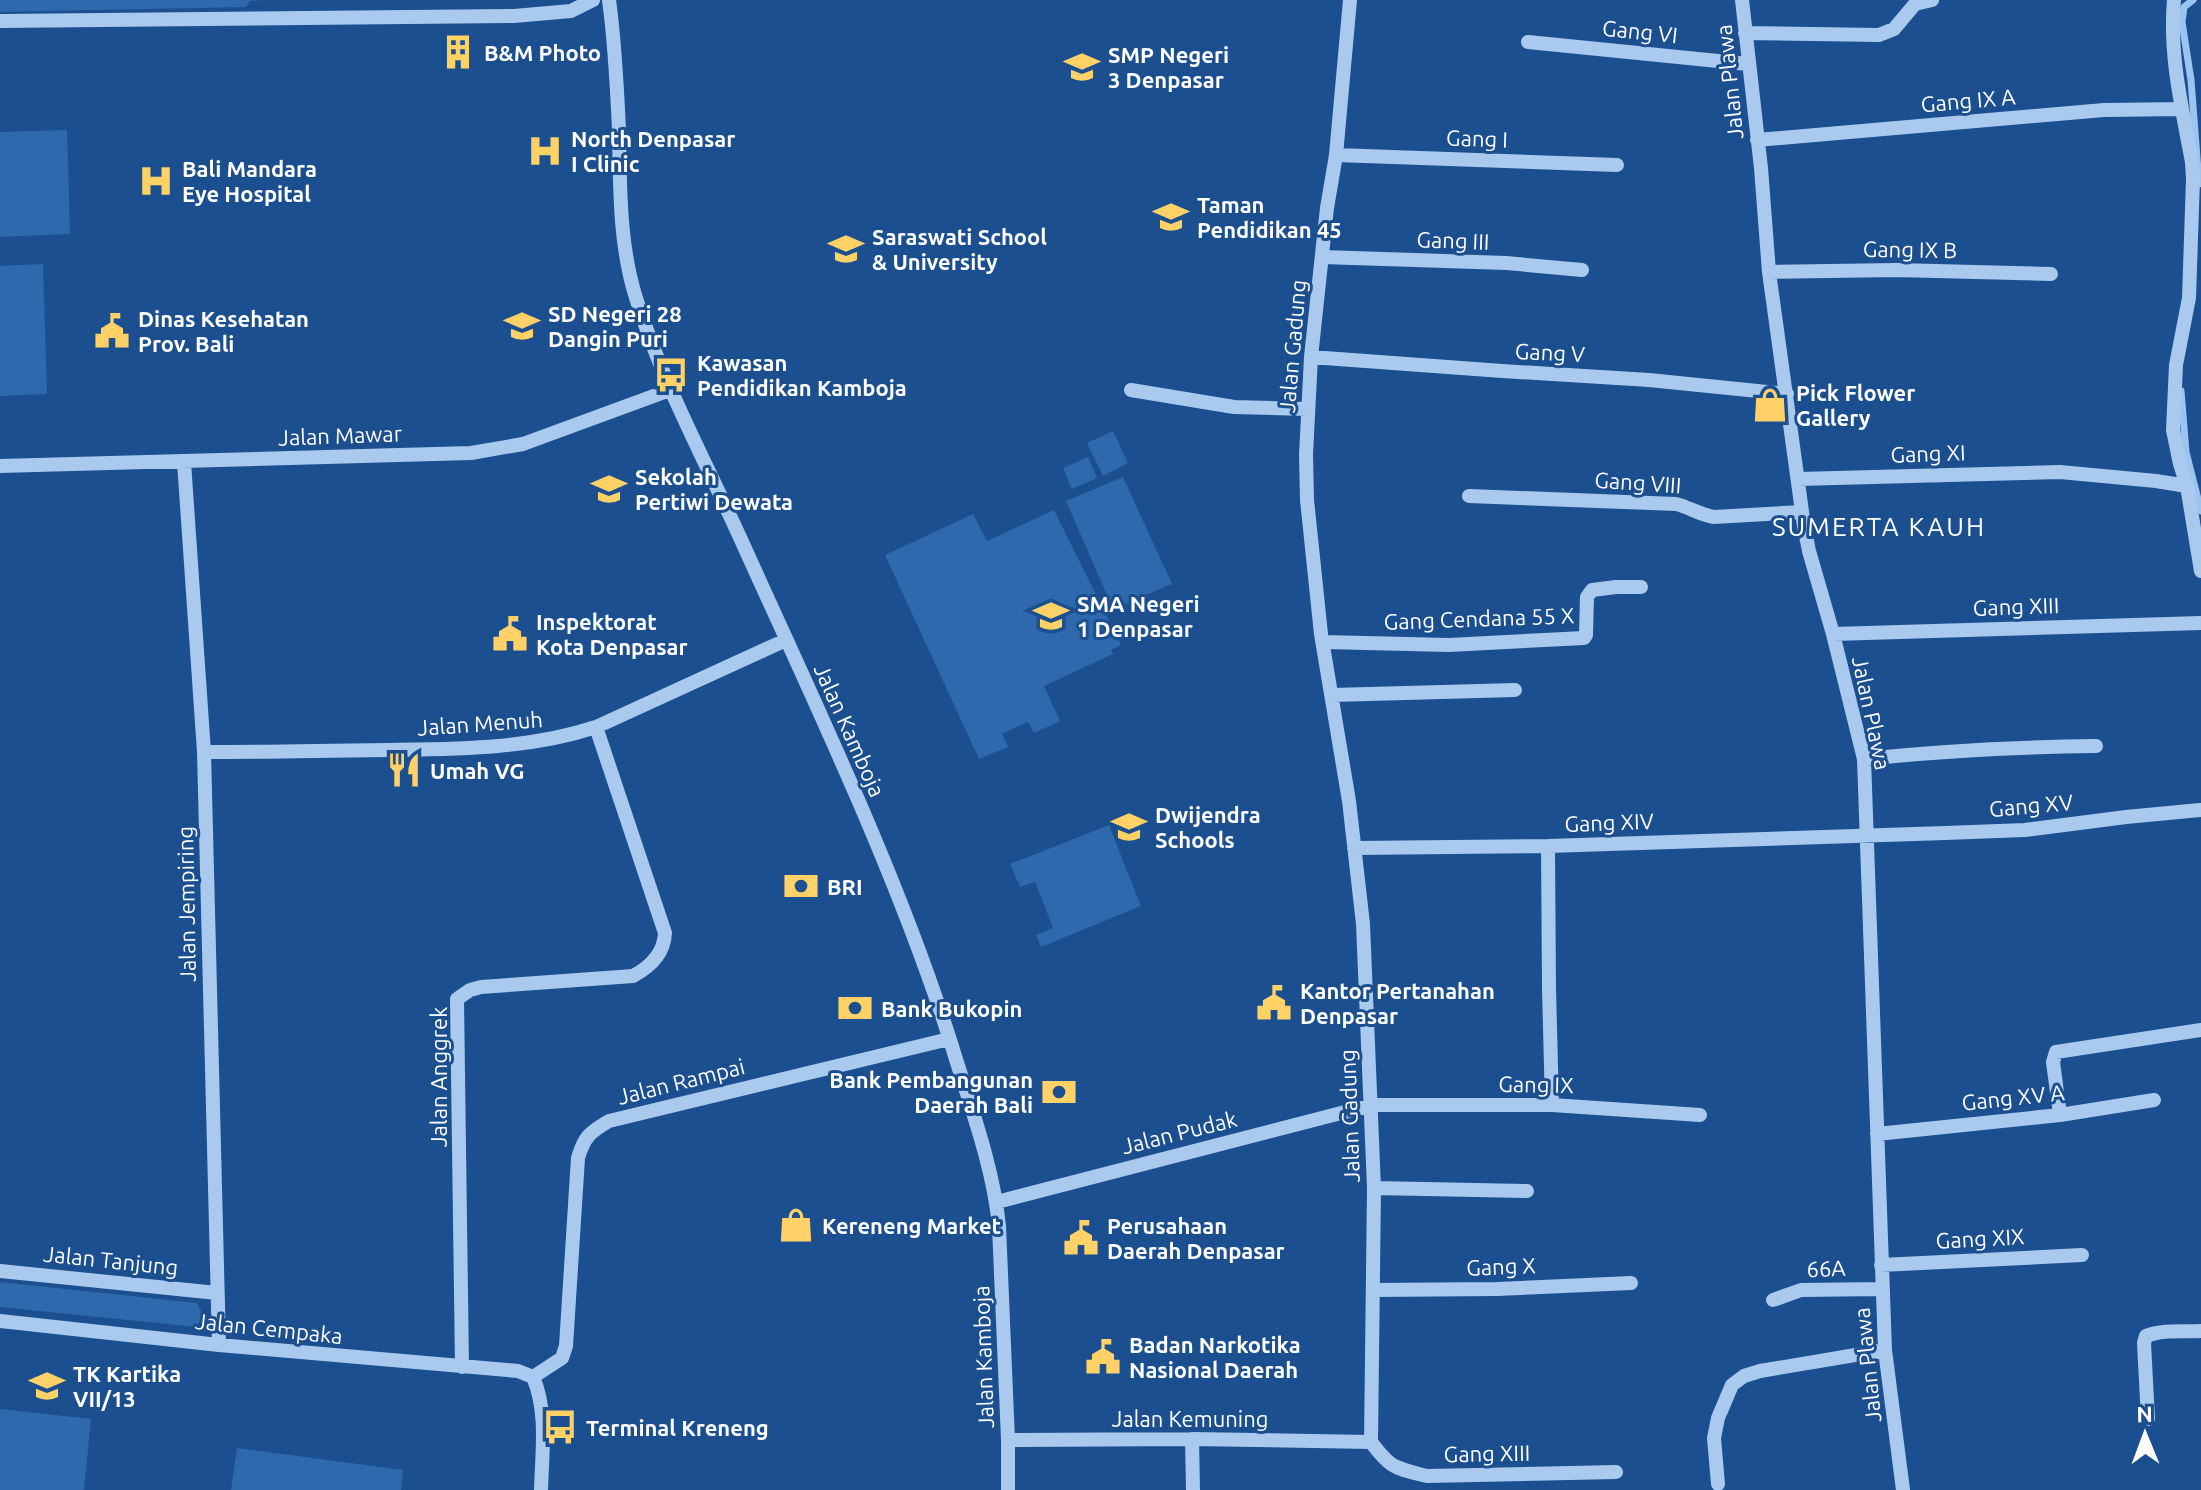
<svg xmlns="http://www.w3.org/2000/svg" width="2201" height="1490" font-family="Ubuntu,sans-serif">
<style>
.green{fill:#2e69ad}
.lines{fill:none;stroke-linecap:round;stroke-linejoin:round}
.stream{stroke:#9cc4f0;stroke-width:7}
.minor{stroke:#a9c9ee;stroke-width:14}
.labels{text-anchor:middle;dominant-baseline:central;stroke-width:6;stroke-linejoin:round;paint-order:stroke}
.street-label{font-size:22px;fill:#fff;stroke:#1b4f8f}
.poi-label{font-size:22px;font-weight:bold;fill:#fff;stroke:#1b4f8f;text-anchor:start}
.quarter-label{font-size:26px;letter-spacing:2px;fill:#fff;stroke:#1b4f8f}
</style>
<rect width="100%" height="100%" fill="#1b4f8f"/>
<path class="green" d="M 0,0 L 264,0 L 250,1 L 246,7 L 0,12 Z
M 67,130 L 70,234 L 0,237 L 0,132 Z
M 43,264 L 47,394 L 0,396 L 0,266 Z
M 1113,431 L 1128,463 L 1103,476 L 1087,443 Z
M 1088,457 L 1097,478 L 1072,489 L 1063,468 Z
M 1123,477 L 1172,584 L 1113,609 L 1066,501 Z
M 1054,510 L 1121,645 L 1111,650 L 1113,654 L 1044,686 L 1060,721 L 1034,733 L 1028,722 L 1002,734 L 1008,747 L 979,759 L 885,555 L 973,514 L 987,541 Z
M 1109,825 L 1141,906 L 1041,947 L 1036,935 L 1053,928 L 1035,882 L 1020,887 L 1010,864 Z
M 0,1282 L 197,1303 L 203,1315 L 197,1327 L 0,1307 Z
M 0,1409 L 91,1419 L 84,1490 L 0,1490 Z
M 237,1448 L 403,1470 L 401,1490 L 231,1490 Z"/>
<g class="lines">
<path class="stream" d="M 2193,0 L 2184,7 L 2182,22 L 2191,80 L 2199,184
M 2181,391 L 2186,452 L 2201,511"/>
<path class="minor" d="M 609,0 C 615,43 617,86 619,130 C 620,186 619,244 636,298 C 663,384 706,462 743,544 C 817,708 896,871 951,1043 C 969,1103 993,1164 999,1226 L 1008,1440 L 1008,1490
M 1350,0 L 1336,155 L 1327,208 L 1311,357 L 1306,455 L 1307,500 L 1321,634 L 1349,801 L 1363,924 L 1374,1188 L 1371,1442
M 1742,0 L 1761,168 L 1769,272 L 1804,526 L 1809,551 L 1833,634 L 1864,759 L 1885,1350 L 1903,1490
M 2174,0 C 2169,55 2182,108 2192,162 L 2193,179 L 2189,298 L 2176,365 L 2173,430 L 2180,464 L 2187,486 L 2201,571
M 0,21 L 514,16 L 571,11 L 593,0
M 1745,33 L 1879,35 L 1894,29 L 1915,4 L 1932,0
M 1528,42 L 1748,64
M 1757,140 L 2104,110 L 2182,109
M 1336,155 L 1617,165
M 1322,257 L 1506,263 L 1582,270
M 1769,272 L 1896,270 L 2051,274
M 1311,357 L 1502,371 L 1649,380 L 1787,394
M 1131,390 L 1234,407 L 1308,409
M 184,462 L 204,752 L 219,1345
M 0,466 L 471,453 L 523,444 L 670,390
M 1798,479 L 2060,472 L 2156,481 L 2187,486
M 1469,496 L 1676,504 C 1689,507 1700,515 1714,517 L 1802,512
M 1833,634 L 2201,623
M 1324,642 L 1449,645 L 1584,638 L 1586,635 L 1587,597 L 1592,590 L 1616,587 L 1641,587
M 1332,695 L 1515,690
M 204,752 C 266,752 328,751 389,750 C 459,749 529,749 596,727 L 786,640
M 1864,759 C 1941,751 2018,747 2096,746
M 1548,846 L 1549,989 L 1552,1105
M 1354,848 L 1548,846 L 1945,833 L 2025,830 L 2126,817 L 2200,810
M 2060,1115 L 2053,1062 L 2056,1052 L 2201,1030
M 1877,1134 L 2060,1115 L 2154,1100
M 1374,1188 L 1527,1191
M 997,1202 L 1372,1105 L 1552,1105 L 1700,1115
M 1881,1265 L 2082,1255
M 0,1271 L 217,1293
M 1373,1290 L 1497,1289 L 1631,1283
M 1773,1300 L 1801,1290 L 1882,1289
M 0,1321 L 219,1345 L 518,1371 L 533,1377
M 462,1367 L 457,999 L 470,990 L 481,987 L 633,976 C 650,967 664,954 665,933 L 596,727
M 533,1377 L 562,1358 L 566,1346 L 578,1158 C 584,1137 590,1132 609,1121 L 949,1039
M 533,1377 C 548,1412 542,1452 541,1490
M 2148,1419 L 2144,1343 L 2146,1336 C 2163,1329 2183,1332 2201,1331
M 1192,1439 L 1193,1490
M 1008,1440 L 1192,1439 L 1371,1442
M 1371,1442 C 1391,1469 1395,1468 1427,1476 L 1616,1472
M 1718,1484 L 1714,1438 L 1718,1418 L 1732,1385 L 1744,1376 L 1760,1371 L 1885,1350"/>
</g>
<defs>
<g id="building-bare" transform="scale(2.76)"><path d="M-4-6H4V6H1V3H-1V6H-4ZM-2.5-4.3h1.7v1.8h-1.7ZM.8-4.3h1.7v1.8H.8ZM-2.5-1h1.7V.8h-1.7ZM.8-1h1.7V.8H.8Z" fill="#ffd166" stroke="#1b4f8f" stroke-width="2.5" paint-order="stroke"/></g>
<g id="school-bare" transform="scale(2.76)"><path d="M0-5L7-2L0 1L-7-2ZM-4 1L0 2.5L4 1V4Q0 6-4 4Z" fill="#ffd166" stroke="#1b4f8f" stroke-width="2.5" paint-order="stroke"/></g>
<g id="hospital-bare" transform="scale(2.76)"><path d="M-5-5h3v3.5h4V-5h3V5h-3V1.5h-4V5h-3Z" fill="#ffd166" stroke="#1b4f8f" stroke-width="2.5" paint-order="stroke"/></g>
<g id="civic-bare" transform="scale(2.76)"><path d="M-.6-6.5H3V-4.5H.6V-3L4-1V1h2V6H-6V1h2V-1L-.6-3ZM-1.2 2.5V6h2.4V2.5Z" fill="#ffd166" stroke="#1b4f8f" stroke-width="2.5" paint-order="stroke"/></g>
<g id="bus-bare" transform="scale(2.76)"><path d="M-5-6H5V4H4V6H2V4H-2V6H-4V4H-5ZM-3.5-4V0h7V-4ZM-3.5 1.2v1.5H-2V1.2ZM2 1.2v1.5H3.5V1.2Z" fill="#ffd166" stroke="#1b4f8f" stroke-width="2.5" paint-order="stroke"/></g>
<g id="shop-bare" transform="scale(2.76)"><path d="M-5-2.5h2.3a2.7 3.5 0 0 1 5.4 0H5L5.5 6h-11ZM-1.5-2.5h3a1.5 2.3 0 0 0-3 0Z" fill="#ffd166" stroke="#1b4f8f" stroke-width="2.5" paint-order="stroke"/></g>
<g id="restaurant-bare" transform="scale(2.76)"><path d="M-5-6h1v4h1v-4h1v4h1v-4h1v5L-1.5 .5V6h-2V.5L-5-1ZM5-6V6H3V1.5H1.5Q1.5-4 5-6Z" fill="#ffd166" stroke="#1b4f8f" stroke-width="2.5" paint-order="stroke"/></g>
<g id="bank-bare" transform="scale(2.76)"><path d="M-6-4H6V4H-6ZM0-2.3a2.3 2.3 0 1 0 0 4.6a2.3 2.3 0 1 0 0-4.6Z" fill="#ffd166" stroke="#1b4f8f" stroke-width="2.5" paint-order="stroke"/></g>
</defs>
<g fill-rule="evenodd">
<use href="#building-bare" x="458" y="52"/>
<use href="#school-bare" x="1082" y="67"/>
<use href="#hospital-bare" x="545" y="151"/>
<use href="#hospital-bare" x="156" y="181"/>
<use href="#school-bare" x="1171" y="217"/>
<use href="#school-bare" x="846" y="249"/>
<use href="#school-bare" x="522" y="326"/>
<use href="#civic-bare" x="112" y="331"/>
<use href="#bus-bare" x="671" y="375"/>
<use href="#shop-bare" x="1770" y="405"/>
<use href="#school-bare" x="609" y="489"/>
<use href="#school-bare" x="1051" y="616"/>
<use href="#civic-bare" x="510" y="634"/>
<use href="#restaurant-bare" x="404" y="770"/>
<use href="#school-bare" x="1129" y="827"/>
<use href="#bank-bare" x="801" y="886"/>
<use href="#civic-bare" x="1274" y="1003"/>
<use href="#bank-bare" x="855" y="1008"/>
<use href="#bank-bare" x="1059" y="1092"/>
<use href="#shop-bare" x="796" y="1225"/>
<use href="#civic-bare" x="1081" y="1238"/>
<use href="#civic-bare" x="1103" y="1357"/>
<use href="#school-bare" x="47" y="1386"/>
<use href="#bus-bare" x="560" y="1427"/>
</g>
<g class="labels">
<g class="street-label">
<text transform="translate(1640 31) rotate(6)">Gang VI</text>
<text transform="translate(1729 82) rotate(-96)">Jalan Plawa</text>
<text transform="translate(1968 100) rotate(-5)">Gang IX A</text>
<text transform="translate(1477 138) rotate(2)">Gang I</text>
<text transform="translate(1453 240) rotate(2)">Gang III</text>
<text transform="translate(1910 249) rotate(1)">Gang IX B</text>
<text transform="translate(1292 346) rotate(-85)">Jalan Gadung</text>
<text transform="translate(1550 352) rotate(3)">Gang V</text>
<text transform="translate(340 435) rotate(-2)">Jalan Mawar</text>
<text transform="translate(1928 453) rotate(-2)">Gang XI</text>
<text transform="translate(1638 482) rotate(4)">Gang VIII</text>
<text transform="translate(2016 606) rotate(-2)">Gang XIII</text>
<text transform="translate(1479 618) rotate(-2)">Gang Cendana 55 X</text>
<text transform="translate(1872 713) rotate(78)">Jalan Plawa</text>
<text transform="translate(480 723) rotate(-4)">Jalan Menuh</text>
<text transform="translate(850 730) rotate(66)">Jalan Kamboja</text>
<text transform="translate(2031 805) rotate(-5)">Gang XV</text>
<text transform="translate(1609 822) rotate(-2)">Gang XIV</text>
<text transform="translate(186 904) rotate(-91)">Jalan Jempiring</text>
<text transform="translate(438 1077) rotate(-90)">Jalan Anggrek</text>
<text transform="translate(681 1081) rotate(-14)">Jalan Rampai</text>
<text transform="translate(1536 1084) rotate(1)">Gang IX</text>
<text transform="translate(2013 1097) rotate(-6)">Gang XV A</text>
<text transform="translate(1349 1116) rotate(-92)">Jalan Gadung</text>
<text transform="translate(1179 1132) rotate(-14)">Jalan Pudak</text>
<text transform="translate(1980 1238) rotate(-3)">Gang XIX</text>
<text transform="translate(111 1260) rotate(6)">Jalan Tanjung</text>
<text transform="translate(1501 1266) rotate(-2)">Gang X</text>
<text transform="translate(1826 1268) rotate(-2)">66A</text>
<text transform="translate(269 1328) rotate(6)">Jalan Cempaka</text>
<text transform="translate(983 1357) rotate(-92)">Jalan Kamboja</text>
<text transform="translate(1867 1365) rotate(-96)">Jalan Plawa</text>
<text x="1190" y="1418">Jalan Kemuning</text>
<text transform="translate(1487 1453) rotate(-1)">Gang XIII</text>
</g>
<g class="poi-label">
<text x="484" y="52">B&amp;M Photo</text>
<text x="1108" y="54">SMP Negeri<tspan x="1108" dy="25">3 Denpasar</tspan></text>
<text x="571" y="138">North Denpasar<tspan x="571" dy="25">I Clinic</tspan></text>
<text x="182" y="168">Bali Mandara<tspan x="182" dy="25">Eye Hospital</tspan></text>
<text x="1197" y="204">Taman<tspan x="1197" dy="25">Pendidikan 45</tspan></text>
<text x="872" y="236">Saraswati School<tspan x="872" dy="25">&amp; University</tspan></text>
<text x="548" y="313">SD Negeri 28<tspan x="548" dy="25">Dangin Puri</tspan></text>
<text x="138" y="318">Dinas Kesehatan<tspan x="138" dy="25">Prov. Bali</tspan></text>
<text x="697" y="362">Kawasan<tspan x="697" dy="25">Pendidikan Kamboja</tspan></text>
<text x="1796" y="392">Pick Flower<tspan x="1796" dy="25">Gallery</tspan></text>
<text x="635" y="476">Sekolah<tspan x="635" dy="25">Pertiwi Dewata</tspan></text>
<text x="1077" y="603">SMA Negeri<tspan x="1077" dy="25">1 Denpasar</tspan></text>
<text x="536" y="621">Inspektorat<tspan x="536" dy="25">Kota Denpasar</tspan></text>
<text x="430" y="770">Umah VG</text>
<text x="1155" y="814">Dwijendra<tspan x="1155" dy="25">Schools</tspan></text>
<text x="827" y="886">BRI</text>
<text x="1300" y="990">Kantor Pertanahan<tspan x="1300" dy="25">Denpasar</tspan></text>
<text x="881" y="1008">Bank Bukopin</text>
<text x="1033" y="1079" text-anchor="end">Bank Pembangunan<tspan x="1033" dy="25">Daerah Bali</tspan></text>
<text x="822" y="1225">Kereneng Market</text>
<text x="1107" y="1225">Perusahaan<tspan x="1107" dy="25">Daerah Denpasar</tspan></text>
<text x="1129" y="1344">Badan Narkotika<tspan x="1129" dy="25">Nasional Daerah</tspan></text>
<text x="73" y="1373">TK Kartika<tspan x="73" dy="25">VII/13</tspan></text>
<text x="586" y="1427">Terminal Kreneng</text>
</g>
<g class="quarter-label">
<text x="1879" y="526">SUMERTA KAUH</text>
</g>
</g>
<g transform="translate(2145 1434) rotate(359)" stroke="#1b4f8f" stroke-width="6" paint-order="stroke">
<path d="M0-6L14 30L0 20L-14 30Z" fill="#ffffff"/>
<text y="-12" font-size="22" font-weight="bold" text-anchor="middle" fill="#ffffff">N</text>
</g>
</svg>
